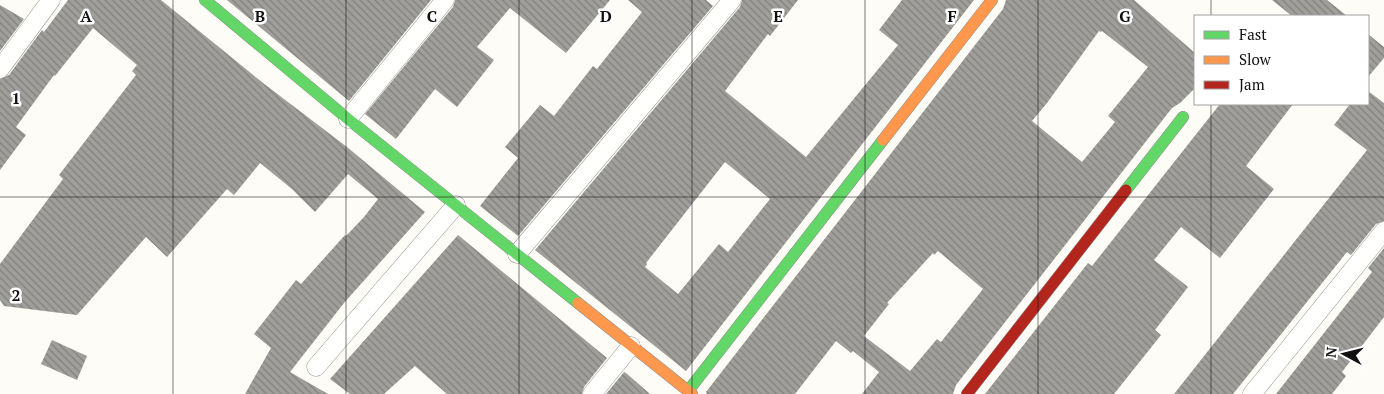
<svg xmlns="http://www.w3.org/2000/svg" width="1384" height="394" font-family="'PT Serif',serif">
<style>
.building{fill:url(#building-back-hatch);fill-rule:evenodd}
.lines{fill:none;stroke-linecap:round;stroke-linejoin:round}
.street-casing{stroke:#979795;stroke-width:19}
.fast-casing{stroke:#8e8d8b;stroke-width:12}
.slow-casing{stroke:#8e8d8b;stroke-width:12}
.jam-casing{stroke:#8e8d8b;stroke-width:12}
.street{stroke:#fffffe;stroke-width:18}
.fast{stroke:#63d668;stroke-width:11}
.slow{stroke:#ff974d;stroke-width:11}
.jam{stroke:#b3261e;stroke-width:11}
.grid{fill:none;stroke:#111;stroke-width:1;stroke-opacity:0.55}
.grid-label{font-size:16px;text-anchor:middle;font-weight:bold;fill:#111;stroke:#fff;stroke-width:5;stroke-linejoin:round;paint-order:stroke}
</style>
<defs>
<pattern id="building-back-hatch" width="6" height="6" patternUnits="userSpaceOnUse" patternTransform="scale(1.25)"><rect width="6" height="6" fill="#a19f9c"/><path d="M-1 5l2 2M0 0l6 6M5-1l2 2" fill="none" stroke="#82807e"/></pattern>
</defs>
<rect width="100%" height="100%" fill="#fdfcf7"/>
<path class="building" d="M 68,0 L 161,0 L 263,83 L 347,147 L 425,212 L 344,303 L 290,372 L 328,394 L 245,394 L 271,348 L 254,334 L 296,280 L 301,284 L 345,235 L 346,236 L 364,217 L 378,199 L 348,174 L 315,212 L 292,189 L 260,163 L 234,195 L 227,189 L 167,257 L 146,237 L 77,315 L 4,306 L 0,300 L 0,264 L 63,179 L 59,175 L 136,75 L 132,71 L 137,65 L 93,28 L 55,76 L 54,75 L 16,127 L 26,135 L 0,170 L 0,79 L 9,75 L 42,30 L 44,32 Z
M 227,0 L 431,0 L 349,101 Z
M 455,0 L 610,0 L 566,53 L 510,8 L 477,47 L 494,60 L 457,107 L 435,89 L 396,139 L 365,114 L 453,7 Z
M 628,0 L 706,0 L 713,6 L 518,236 L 480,206 L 518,158 L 505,147 L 540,105 L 554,116 L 593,66 L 597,69 L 642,12 Z
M 742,0 L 798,0 L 770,36 L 768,34 L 725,91 L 806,157 L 898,45 L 879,30 L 902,0 L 974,0 L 686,371 L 535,250 L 740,7 ZM 725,162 L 770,199 L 728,252 L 719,244 L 678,294 L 645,267 L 647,264 L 646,263 Z
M 1006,0 L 1134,0 L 1195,53 L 1195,88 L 1180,103 L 1172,108 L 956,385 L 953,394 L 862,394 L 879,372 L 853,351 L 851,353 L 836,341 L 795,394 L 707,394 L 706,392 L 1003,9 ZM 1099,31 L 1101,32 L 1102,31 L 1148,67 L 1108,116 L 1115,122 L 1082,162 L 1032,121 L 1047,103 ZM 938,251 L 983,289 L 941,342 L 937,339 L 910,371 L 864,336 L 889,304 L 887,303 L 933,253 L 934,255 Z
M 1272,0 L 1327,0 L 1347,16 L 1292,16 Z
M 0,5 L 24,19 L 0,51 Z
M 1368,34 L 1384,47 L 1384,58 L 1368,77 Z
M 1368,91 L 1384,103 L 1384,221 L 1376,224 L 1351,255 L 1347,252 L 1233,394 L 1174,394 L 1367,150 L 1334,125 L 1350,104 L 1368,104 Z
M 1220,104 L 1293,104 L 1246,166 L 1274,189 L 1220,258 L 1181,227 L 1154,260 L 1188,287 L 1155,330 L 1161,335 L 1114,394 L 985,394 L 1088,263 L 1092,266 Z
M 458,235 L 607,358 L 584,387 L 582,394 L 447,394 L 415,366 L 384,394 L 350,394 L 330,379 Z
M 1384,248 L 1384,317 L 1342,372 L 1346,376 L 1332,394 L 1276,394 L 1372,272 L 1368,268 Z
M 52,340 L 87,356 L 77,380 L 41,364 Z
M 624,372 L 626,373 L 650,394 L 606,394 Z"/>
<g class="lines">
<g class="street-casing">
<path id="street" d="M 0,69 L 51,0
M 348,119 L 445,0
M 517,254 L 732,0
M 316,367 L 456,205
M 592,394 L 631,346
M 1252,394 L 1384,231"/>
</g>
<g class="fast-casing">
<path id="fast" d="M 205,0 L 348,119 L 578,303
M 1126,190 L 1183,117
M 688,391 L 883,140"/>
</g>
<g class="slow-casing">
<path id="slow" d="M 883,140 L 992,0
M 578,303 L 692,394"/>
</g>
<g class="jam-casing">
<path id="jam" d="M 967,394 L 1126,190"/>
</g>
<use href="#street" class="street"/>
<use href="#fast" class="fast"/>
<use href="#slow" class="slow"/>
<use href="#jam" class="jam"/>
</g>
<path class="grid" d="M 173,0 L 173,394M 346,0 L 346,394M 519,0 L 519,394M 692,0 L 692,394M 865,0 L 865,394M 1038,0 L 1038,394M 1211,0 L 1211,16M 1211,104 L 1211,394M 0,197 L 1384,197"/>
<g class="grid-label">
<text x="86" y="22">A</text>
<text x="260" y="22">B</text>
<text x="432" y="22">C</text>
<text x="606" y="22">D</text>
<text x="778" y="22">E</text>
<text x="952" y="22">F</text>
<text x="1125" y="22">G</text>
<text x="16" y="104">1</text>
<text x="16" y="301">2</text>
</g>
<rect x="1194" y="15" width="175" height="90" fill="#ffffff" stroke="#a0a0a0"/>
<rect x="1204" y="31" width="25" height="8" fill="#63d668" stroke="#a0a0a0"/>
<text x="1239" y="40" font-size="15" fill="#111111">Fast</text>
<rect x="1204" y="56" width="25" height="8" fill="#ff974d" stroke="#a0a0a0"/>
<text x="1239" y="65" font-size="15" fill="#111111">Slow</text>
<rect x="1204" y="81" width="25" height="8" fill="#b3261e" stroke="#a0a0a0"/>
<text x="1239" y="90" font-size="15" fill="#111111">Jam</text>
<g transform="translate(1344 354) rotate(277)" stroke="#ffffff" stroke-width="4" paint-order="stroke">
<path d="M0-4L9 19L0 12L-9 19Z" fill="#111111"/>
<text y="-8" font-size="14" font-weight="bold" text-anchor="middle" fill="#111111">N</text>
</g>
</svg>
